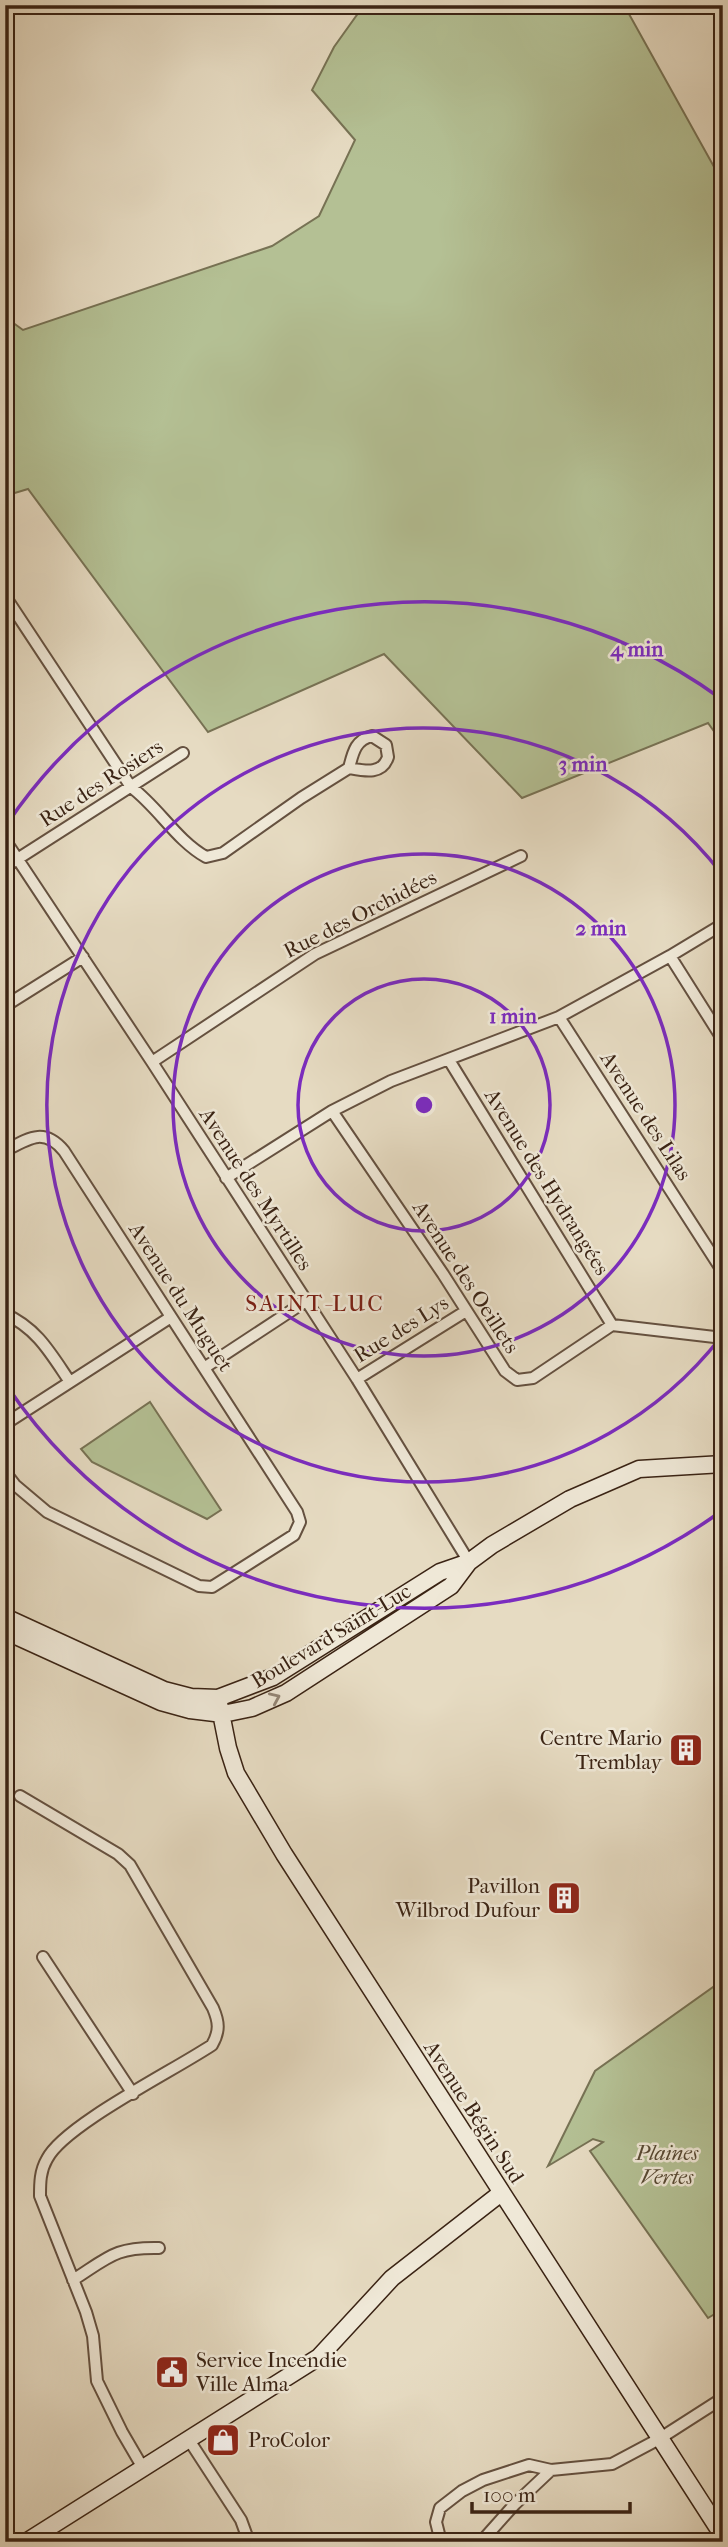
<svg xmlns="http://www.w3.org/2000/svg" width="728" height="2547" font-family="'IM FELL French Canon',serif">
<style>
.green{fill:#b4c094;stroke:#777254;stroke-width:2}
.lines{fill:none;stroke-linecap:round;stroke-linejoin:round}
.street-casing{stroke:#655140;stroke-width:14}
.secondary-casing{stroke:#3a2314;stroke-width:19}
.street{stroke:#efe8d7;stroke-width:10}
.secondary{stroke:#efe8d7;stroke-width:16}
.oneway{stroke:#948676}
.ring{fill:none;stroke:#7b2cbf;stroke-width:3.5}
.labels{text-anchor:middle;dominant-baseline:central;stroke-width:5;stroke-linejoin:round;paint-order:stroke}
.street-label{font-size:21px;fill:#3a2314;stroke:#efe8d7}
.poi-label{font-size:21px;fill:#3a2314;stroke:#efe8d7;text-anchor:end}
.park-label{font-size:21px;font-style:italic;fill:#584a34;stroke:#efe8d7}
.neighbourhood-label{font-size:23px;letter-spacing:2px;fill:#7a1f14;stroke:#efe8d7}
.centre{fill:#7b2cbf;stroke:#efe8d7;stroke-width:3.5}
.ring-label{font-size:21px;text-anchor:middle;font-weight:bold;fill:#7b2cbf;stroke:#efe8d7;stroke-width:5;stroke-linejoin:round;paint-order:stroke}
</style>
<rect width="100%" height="100%" fill="#e6dbc2"/>
<filter id="stains"><feTurbulence type="fractalNoise" baseFrequency=".00286" numOctaves="4"/><feColorMatrix values="0 0 0 0 .2 0 0 0 0 .09 0 0 0 0 .02 0 0 0 .5 -.17"/></filter>
<radialGradient id="worn" r=".72"><stop offset=".6" stop-color="#630" stop-opacity="0"/><stop offset="1" stop-color="#630" stop-opacity=".3"/></radialGradient>
<path class="green" d="M 364,5 L 624,5 L 723,183 L 723,744 L 708,723 L 522,798 L 384,654 L 208,732 L 28,489 L 5,496 L 5,317 L 23,330 L 272,246 L 319,216 L 355,140 L 312,90 L 334,47 Z
M 150,1402 L 221,1510 L 207,1519 L 92,1462 L 81,1449 Z
M 723,1980 L 723,2309 L 708,2318 L 590,2151 L 603,2142 L 593,2139 L 548,2166 L 595,2071 Z"/>
<g class="lines">
<g class="street-casing">
<path id="street" d="M 5,596 L 131,787 C 159,808 176,840 206,857 L 223,853 L 301,798 L 349,768 C 353,753 355,740 372,736 L 386,745 L 388,757 C 382,775 365,771 349,768
M 5,840 L 152,1062 L 357,1379 L 469,1562
M 5,867 L 183,753
M 670,956 L 723,1040
M 5,1006 L 83,957
M 559,1017 L 723,1272
M 449,1060 L 612,1325
M 152,1062 L 315,954 L 521,856
M 332,1111 L 443,1274 L 505,1371 L 517,1380 L 533,1378 L 612,1325 L 723,1338
M 5,1151 C 29,1138 44,1127 64,1151 L 297,1512 L 300,1522 L 294,1535 L 212,1587 L 199,1586 L 47,1512 L 15,1485 L 5,1472
M 226,1178 L 332,1111 L 391,1081 L 559,1017 L 670,956 L 723,924
M 5,1314 C 37,1328 51,1354 70,1382
M 204,1368 L 306,1301
M 357,1379 L 466,1311
M 5,1424 L 171,1317
M 20,1796 L 118,1854 L 130,1865 L 213,2008 C 219,2022 220,2031 212,2045 C 175,2070 64,2125 47,2159 C 40,2171 40,2183 40,2196 L 86,2312 L 93,2336 L 97,2381 L 122,2432 L 143,2468
M 43,1957 L 133,2094
M 73,2280 C 109,2257 115,2247 159,2248
M 189,2440 L 241,2520 L 249,2542
M 441,2542 L 436,2522 L 440,2508 L 462,2491 L 483,2480 L 529,2465 L 551,2470 L 612,2464 L 659,2439 L 723,2398
M 481,2542 L 515,2504 L 551,2470"/>
</g>
<g class="secondary-casing">
<path id="secondary" d="M 5,1617 L 164,1690 L 191,1697 L 218,1698 L 273,1677 L 440,1572 L 469,1562 L 492,1545 L 570,1499 L 639,1469 L 723,1464
M 5,1631 L 161,1702 L 190,1710 L 223,1714 L 252,1708 L 286,1693 L 451,1586 L 469,1562
M 218,1698 L 228,1748 L 236,1773 L 284,1854 L 723,2536
M 26,2542 L 319,2357 L 392,2278 L 501,2193"/>
</g>
<use href="#street" class="street"/>
<use href="#secondary" class="secondary"/>
</g>
<defs><path id="oneway-chevron" d="M-2-3.5L2.5 0L-2 3.5" fill="none" stroke-width="1.6" stroke-linecap="round" stroke-linejoin="round" transform="scale(1.75)"/></defs>
<use class="oneway" href="#oneway-chevron" transform="translate(275 1698) rotate(-24)"/>
<g class="ring">
<circle cx="424" cy="1105" r="126"/>
<circle cx="424" cy="1105" r="251"/>
<path d="M721 1337A377 377 0 1 1 721 873"/>
<path d="M720 1512A503 503 0 0 1 7 1386M7 824A503 503 0 0 1 720 698"/>
</g>
<defs>
<g id="building-square" transform="scale(1.75)"><rect x="-9" y="-9" width="18" height="18" rx="4" fill="#8f2418" stroke="#efe8d7"/><path d="M-4-6H4V6H1V3H-1V6H-4ZM-2.5-4.3h1.7v1.8h-1.7ZM.8-4.3h1.7v1.8H.8ZM-2.5-1h1.7V.8h-1.7ZM.8-1h1.7V.8H.8Z" fill="#fff"/></g>
<g id="civic-square" transform="scale(1.75)"><rect x="-9" y="-9" width="18" height="18" rx="4" fill="#8f2418" stroke="#efe8d7"/><path d="M-.6-6.5H3V-4.5H.6V-3L4-1V1h2V6H-6V1h2V-1L-.6-3ZM-1.2 2.5V6h2.4V2.5Z" fill="#fff"/></g>
<g id="shop-square" transform="scale(1.75)"><rect x="-9" y="-9" width="18" height="18" rx="4" fill="#8f2418" stroke="#efe8d7"/><path d="M-5-2.5h2.3a2.7 3.5 0 0 1 5.4 0H5L5.5 6h-11ZM-1.5-2.5h3a1.5 2.3 0 0 0-3 0Z" fill="#fff"/></g>
</defs>
<g fill-rule="evenodd">
<use href="#building-square" x="686" y="1750"/>
<use href="#building-square" x="564" y="1898"/>
<use href="#civic-square" x="172" y="2372"/>
<use href="#shop-square" x="223" y="2440"/>
</g>
<g class="labels">
<g class="street-label">
<text transform="translate(101 783) rotate(-33)">Rue des Rosiers</text>
<text transform="translate(360 914) rotate(-27)">Rue des Orchidées</text>
<text transform="translate(646 1116) rotate(57)">Avenue des Lilas</text>
<text transform="translate(547 1182) rotate(58)">Avenue des Hydrangées</text>
<text transform="translate(256 1189) rotate(57)">Avenue des Myrtilles</text>
<text transform="translate(466 1277) rotate(57)">Avenue des Oeillets</text>
<text transform="translate(181 1297) rotate(57)">Avenue du Muguet</text>
<text transform="translate(401 1329) rotate(-32)">Rue des Lys</text>
<text transform="translate(331 1636) rotate(-31)">Boulevard Saint-Luc</text>
<text transform="translate(474 2112) rotate(57)">Avenue Bégin Sud</text>
</g>
<g class="poi-label">
<text x="662" y="1738">Centre Mario<tspan x="662" dy="24">Tremblay</tspan></text>
<text x="540" y="1886">Pavillon<tspan x="540" dy="24">Wilbrod Dufour</tspan></text>
<text x="196" y="2360" text-anchor="start">Service Incendie<tspan x="196" dy="24">Ville Alma</tspan></text>
<text x="248" y="2440" text-anchor="start">ProColor</text>
</g>
<g class="park-label">
<text x="667" y="2153">Plaines<tspan x="667" dy="24">Vertes</tspan></text>
</g>
<g class="neighbourhood-label">
<text x="315" y="1303">SAINT-LUC</text>
</g>
</g>
<circle cx="424" cy="1105" r="10" class="centre"/>
<g class="ring-label">
<text x="637" y="656">4 min</text>
<text x="583" y="771">3 min</text>
<text x="601" y="935">2 min</text>
<text x="513" y="1023">1 min</text>
</g>
<rect width="728" height="2547" fill="none" stroke="#e6dbc2" stroke-width="28"/>
<rect x="7" y="7" width="714" height="2533" fill="none" stroke="#3a2314" stroke-width="3.5"/>
<rect x="14" y="14" width="700" height="2519" fill="none" stroke="#3a2314" stroke-width="2"/>
<path d="M472 2502v10h158v-10" fill="none" stroke="#3a2314" stroke-width="3.5"/>
<text x="483" y="2502" font-size="21" fill="#3a2314" stroke="#efe8d7" stroke-width="5" paint-order="stroke">100 m</text>
<rect width="100%" height="100%" filter="url(#stains)"/>
<rect width="100%" height="100%" fill="url(#worn)"/>
</svg>
